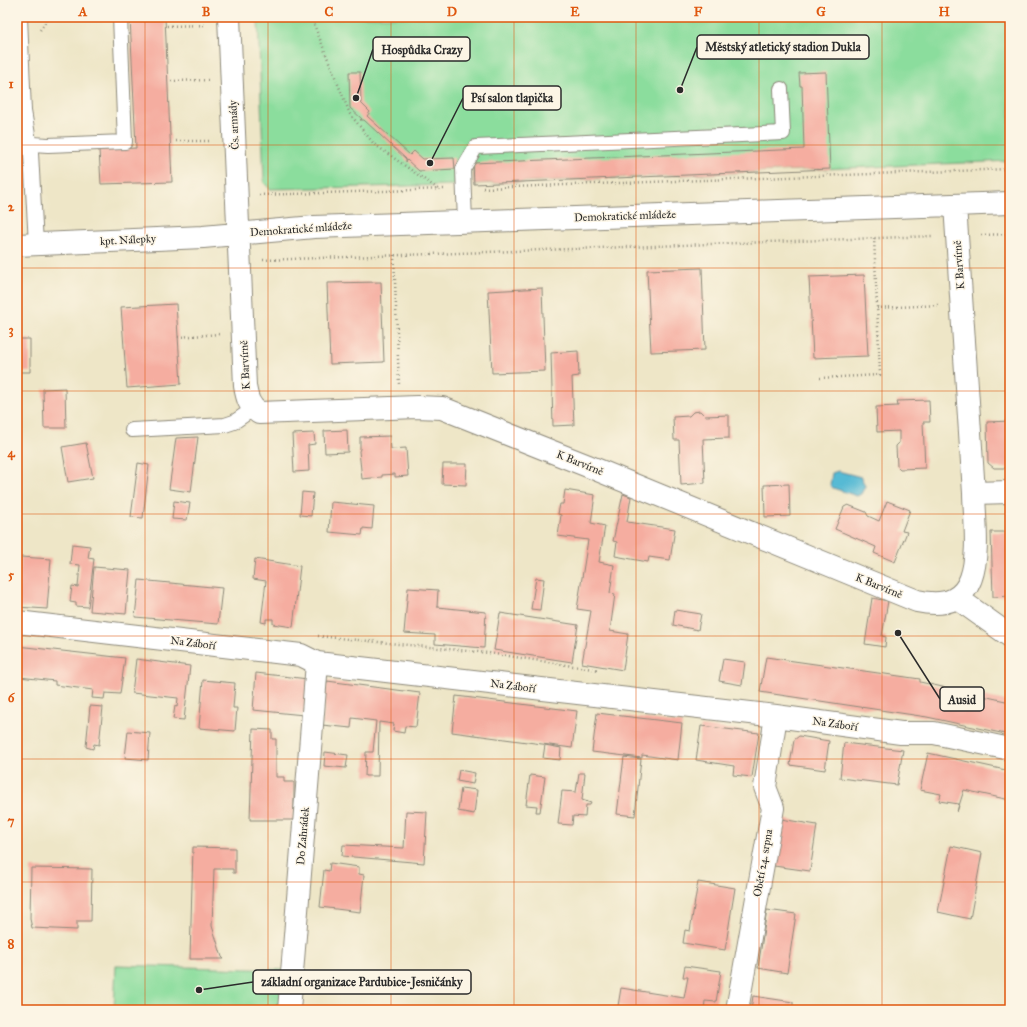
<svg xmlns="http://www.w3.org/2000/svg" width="1027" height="1027" font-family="'IM FELL Great Primer',serif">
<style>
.green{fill:#8bdd9d;stroke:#5b8464}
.water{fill:#56bad4;stroke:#407280}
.building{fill:#f5ada0}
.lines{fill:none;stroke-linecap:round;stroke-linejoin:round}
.service-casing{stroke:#8c8879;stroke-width:16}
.minor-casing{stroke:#8c8879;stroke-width:24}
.path{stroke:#8c8879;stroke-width:2.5;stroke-dasharray:1 3;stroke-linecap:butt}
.service{stroke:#fff;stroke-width:14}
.minor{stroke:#fff;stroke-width:22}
.grid{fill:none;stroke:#df570e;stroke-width:1;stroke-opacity:0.55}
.labels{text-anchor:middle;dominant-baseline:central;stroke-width:3;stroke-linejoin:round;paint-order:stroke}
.street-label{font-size:11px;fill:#2b2b2b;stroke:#fcf5e5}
.leader{fill:none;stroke:#2b2b2b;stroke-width:1.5}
.callout-dot{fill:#2b2b2b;stroke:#fcf5e5;stroke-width:1.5}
.callout{fill:#fcf5e5;stroke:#2b2b2b;stroke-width:1.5}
.callout-label{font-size:12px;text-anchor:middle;font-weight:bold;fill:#2b2b2b}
.neatline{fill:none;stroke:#df570e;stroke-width:1.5}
.grid-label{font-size:13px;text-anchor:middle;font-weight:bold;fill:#df570e}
</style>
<rect width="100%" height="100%" fill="#fcf5e5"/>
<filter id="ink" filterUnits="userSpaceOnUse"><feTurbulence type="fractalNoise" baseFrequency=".025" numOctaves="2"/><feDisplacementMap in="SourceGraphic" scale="8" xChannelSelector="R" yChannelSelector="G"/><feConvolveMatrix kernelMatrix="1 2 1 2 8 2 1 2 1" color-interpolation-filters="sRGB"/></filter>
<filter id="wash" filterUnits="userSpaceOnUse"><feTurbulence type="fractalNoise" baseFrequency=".012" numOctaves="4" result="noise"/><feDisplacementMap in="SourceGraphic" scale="16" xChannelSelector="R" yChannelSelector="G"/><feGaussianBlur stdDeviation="0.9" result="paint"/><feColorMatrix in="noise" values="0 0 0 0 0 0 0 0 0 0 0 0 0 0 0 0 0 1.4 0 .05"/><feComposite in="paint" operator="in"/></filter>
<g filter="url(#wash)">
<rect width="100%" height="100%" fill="#eee6c7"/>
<path class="green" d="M 258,17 L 1010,17 L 1010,161 L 474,184 L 473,168 L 455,169 L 455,185 L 270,189 L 264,183 Z
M 116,965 L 285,970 L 282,1010 L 114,1010 Z"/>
<path class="water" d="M 838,471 L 861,477 L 865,486 L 861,494 L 857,496 L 833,488 L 830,485 L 832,473 Z"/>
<g id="blocks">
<path class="building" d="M 130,17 L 165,17 L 172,182 L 101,184 L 99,150 L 136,148 Z
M 349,72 L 360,72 L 361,103 L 370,112 L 367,116 L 410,155 L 414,151 L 423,159 L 454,158 L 455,169 L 419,171 L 407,160 L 406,162 L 406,159 L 364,120 L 360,120 L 362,119 L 350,108 Z
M 826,72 L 830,169 L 474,184 L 473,163 L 804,149 L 802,86 L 800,86 L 799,73 Z
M 702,268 L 705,350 L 651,352 L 647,270 Z
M 864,275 L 868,356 L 813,358 L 809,277 Z
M 381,282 L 384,362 L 330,364 L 327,283 Z
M 542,288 L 545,371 L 492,373 L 488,291 Z
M 176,304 L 181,384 L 127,388 L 121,307 Z
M 17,339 L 30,339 L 30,372 L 17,372 Z
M 578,351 L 579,376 L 572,377 L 574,425 L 553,426 L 551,353 Z
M 65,388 L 66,428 L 44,428 L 43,389 Z
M 929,400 L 930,422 L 923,422 L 925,468 L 900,469 L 897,466 L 896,446 L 899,443 L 899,431 L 877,432 L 876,407 L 898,406 L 897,401 Z
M 700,411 L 705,416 L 729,415 L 729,438 L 703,439 L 705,483 L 681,485 L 679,440 L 674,440 L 673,417 L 689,416 L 693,412 Z
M 1010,421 L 1010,468 L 994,468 L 988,463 L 987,422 Z
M 347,430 L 348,452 L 325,453 L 324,431 Z
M 314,433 L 315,444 L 308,445 L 309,471 L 294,472 L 292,434 Z
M 390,436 L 391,449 L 406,448 L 408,476 L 395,477 L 395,474 L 382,475 L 382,477 L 362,479 L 359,451 L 360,449 L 360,437 Z
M 198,437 L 191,492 L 169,489 L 176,438 Z
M 86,443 L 93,478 L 68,482 L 62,447 Z
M 138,463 L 149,465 L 143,518 L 131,517 Z
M 443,464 L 467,464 L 466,485 L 442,484 Z
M 789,484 L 790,516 L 765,517 L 764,485 Z
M 565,490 L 595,495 L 591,523 L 605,526 L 599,562 L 614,565 L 610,593 L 615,594 L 610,631 L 628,634 L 623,670 L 582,663 L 591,611 L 577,609 L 588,540 L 558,536 L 561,515 L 558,514 L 560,504 L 563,504 Z
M 302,492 L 313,493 L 311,516 L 300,515 Z
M 623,494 L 631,497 L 627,522 L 675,529 L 670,560 L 649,557 L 648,562 L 615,556 L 617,542 L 613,541 Z
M 174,501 L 190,503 L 187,520 L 172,519 Z
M 887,501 L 910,510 L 902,531 L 907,532 L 895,562 L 874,553 L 876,547 L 835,529 L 844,507 L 848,505 L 866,512 L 868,516 L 879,521 Z
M 331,502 L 374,506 L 372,529 L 363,528 L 362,535 L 329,532 Z
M 991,532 L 1010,532 L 1010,596 L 993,597 Z
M 72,544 L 90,546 L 88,558 L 94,559 L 88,607 L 76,606 L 76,603 L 70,602 L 72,586 L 78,587 L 80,565 L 70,564 Z
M 21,557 L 51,559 L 47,609 L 17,607 Z
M 255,559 L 300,566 L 293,627 L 273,624 L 273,619 L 266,619 L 266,623 L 261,622 L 266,581 L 253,579 Z
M 94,567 L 130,570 L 126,614 L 90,611 Z
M 536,578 L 544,579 L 540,610 L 531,609 Z
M 139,580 L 222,588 L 218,624 L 135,617 Z
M 408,588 L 438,590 L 437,607 L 486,612 L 484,648 L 435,644 L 435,635 L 404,633 Z
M 872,598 L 888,601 L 882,636 L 886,637 L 885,647 L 865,644 Z
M 675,610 L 701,614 L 698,630 L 673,625 Z
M 500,613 L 578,625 L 572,662 L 494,650 Z
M 17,646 L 125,658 L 120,694 L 105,693 L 104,699 L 92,698 L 93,690 L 55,685 L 55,681 L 19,677 L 17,675 Z
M 766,657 L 920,679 L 920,682 L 1010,702 L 1010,735 L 927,717 L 760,692 Z
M 136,659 L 190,666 L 184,720 L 173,719 L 175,706 L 177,707 L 178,698 L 132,693 Z
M 723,659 L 745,662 L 742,685 L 719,681 Z
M 256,673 L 308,679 L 304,715 L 253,710 Z
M 203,680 L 235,683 L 233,708 L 237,708 L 235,731 L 199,728 Z
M 327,681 L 420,693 L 416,727 L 405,726 L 404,733 L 393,731 L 394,724 L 379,722 L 378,776 L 365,776 L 366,752 L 373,752 L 376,721 L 352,718 L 351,728 L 322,725 Z
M 456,696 L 577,711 L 572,748 L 452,732 Z
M 90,706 L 103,707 L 99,745 L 94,744 L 93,749 L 86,747 Z
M 597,713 L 682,723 L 678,760 L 642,755 L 642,758 L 592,752 Z
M 701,726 L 759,733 L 752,777 L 733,775 L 734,766 L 696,760 Z
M 253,729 L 272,730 L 272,739 L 276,739 L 276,777 L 284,777 L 284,782 L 294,782 L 294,820 L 250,820 Z
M 128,731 L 150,733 L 148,760 L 125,758 Z
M 799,736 L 829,741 L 825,770 L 790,765 L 794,740 Z
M 844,743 L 903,750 L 897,785 L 840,778 Z
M 545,745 L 561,748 L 560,760 L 543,758 Z
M 325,752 L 348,755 L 346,768 L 324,766 Z
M 928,753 L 1010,771 L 1010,800 L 964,790 L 957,812 L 959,804 L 939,801 L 941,794 L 920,790 Z
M 624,757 L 641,759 L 635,816 L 617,814 Z
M 459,770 L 475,773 L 473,784 L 457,781 Z
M 579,773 L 585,773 L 582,800 L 591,803 L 590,805 L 586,805 L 585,817 L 573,816 L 572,825 L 558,824 L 562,791 L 576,792 Z
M 530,775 L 545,777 L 540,812 L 536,812 L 537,806 L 526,805 Z
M 461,788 L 477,790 L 474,814 L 458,811 Z
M 406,811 L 427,812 L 424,863 L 342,856 L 343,845 L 404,848 Z
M 781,819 L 817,825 L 810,871 L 774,866 Z
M 951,846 L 982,853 L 970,919 L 938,912 Z
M 193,847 L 235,848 L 235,873 L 233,873 L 233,869 L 214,869 L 212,926 L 222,957 L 224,959 L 190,959 Z
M 330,863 L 359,867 L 359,874 L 364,875 L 360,912 L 320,907 L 324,870 L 329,871 Z
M 31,868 L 92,869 L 91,921 L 77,921 L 77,930 L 32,928 L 30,919 Z
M 698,882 L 735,888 L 725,950 L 683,943 L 685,930 L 690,931 Z
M 767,910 L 796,914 L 787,973 L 758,968 Z
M 685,966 L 721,971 L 716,1002 L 705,1001 L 704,1010 L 644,1010 L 618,1006 L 621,988 L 684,998 L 688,977 L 683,977 Z
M 753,996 L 793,1002 L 793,1010 L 751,1010 Z"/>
</g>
</g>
<g filter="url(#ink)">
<use href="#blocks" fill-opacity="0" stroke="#8c8879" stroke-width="1"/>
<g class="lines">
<g class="service-casing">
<path id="service" d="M 20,17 L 24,111 L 31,153 L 36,244
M 17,143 L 48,145 L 125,142 L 120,17
M 465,222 L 463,169 L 476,147 L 783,133 L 781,89
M 132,430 L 225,425 L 234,422 L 253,409"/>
</g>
<g class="minor-casing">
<path id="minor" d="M 229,17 L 245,386 C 247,398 249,406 259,413 L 417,407 L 442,408 L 588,466 L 917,601 C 990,617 975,539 974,493 L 1010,492
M 955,205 L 974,493
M 17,245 L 203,237 L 314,227 L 1010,203
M 957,598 L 1010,636
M 17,622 L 301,655 L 317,663 L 776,716 L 901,733 L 934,733 L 1010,749
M 289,1010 L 317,663
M 737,1010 L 773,808 L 765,787 L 776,716"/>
</g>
<path class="path" d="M 311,17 L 350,114 L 374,144 L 438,189
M 167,26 L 206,25
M 40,30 L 49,17
M 171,81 L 209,80
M 176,141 L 211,141
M 483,188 L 1010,169
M 259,195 L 446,189
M 981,235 L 1010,234
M 394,255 L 399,384
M 263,260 L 934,236
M 877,308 L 939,305
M 178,337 L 220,334
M 820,378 L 880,375 L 874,237
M 318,636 L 489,653 L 599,670"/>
<use href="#service" class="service"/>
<use href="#minor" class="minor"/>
</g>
</g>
<path class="grid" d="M 145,17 L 145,1010M 268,17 L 268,1010M 391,17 L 391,1010M 514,17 L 514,1010M 636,17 L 636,1010M 759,17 L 759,1010M 882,17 L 882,1010M 17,145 L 1010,145M 17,268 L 1010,268M 17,391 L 1010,391M 17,514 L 1010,514M 17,636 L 1010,636M 17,759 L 1010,759M 17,882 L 1010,882"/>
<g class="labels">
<g class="street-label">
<text transform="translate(234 125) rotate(-93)">Čs. armády</text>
<text transform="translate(625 216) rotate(-2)">Demokratické mládeže</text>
<text transform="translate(301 229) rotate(-4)">Demokratické mládeže</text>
<text transform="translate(128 240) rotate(-3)">kpt. Nálepky</text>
<text transform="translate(959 265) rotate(-94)">K Barvírně</text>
<text transform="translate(245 365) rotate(-93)">K Barvírně</text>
<text transform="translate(580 463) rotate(22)">K Barvírně</text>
<text transform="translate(879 586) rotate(22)">K Barvírně</text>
<text transform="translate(193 643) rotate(7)">Na Záboří</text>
<text transform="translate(513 686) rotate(7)">Na Záboří</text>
<text transform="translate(835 724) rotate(8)">Na Záboří</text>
<text transform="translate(303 836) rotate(-85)">Do Zahrádek</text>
<text transform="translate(763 863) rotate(-80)">Obětí 24. srpna</text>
</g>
</g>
<path class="leader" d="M680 90L697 47M356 98L373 49M430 163L463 98M898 633L940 699M199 990L253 982"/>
<g class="callout-dot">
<circle cx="680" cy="90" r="4"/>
<circle cx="356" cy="98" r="4"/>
<circle cx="430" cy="163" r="4"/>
<circle cx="898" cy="633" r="4"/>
<circle cx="199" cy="990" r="4"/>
</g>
<g class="callout">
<rect x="697" y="35" width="172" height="24" rx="4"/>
<rect x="373" y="37" width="97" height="24" rx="4"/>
<rect x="463" y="86" width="98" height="24" rx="4"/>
<rect x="940" y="687" width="44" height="24" rx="4"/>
<rect x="253" y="970" width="218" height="24" rx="4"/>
</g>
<g class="callout-label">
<text x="783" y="51">Městský atletický stadion Dukla</text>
<text x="422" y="54">Hospůdka Crazy</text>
<text x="512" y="102">Psí salon tlapička</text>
<text x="962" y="704">Ausid</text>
<text x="362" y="986">základní organizace Pardubice-Jesničánky</text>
</g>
<rect width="1027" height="1027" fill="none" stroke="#fcf5e5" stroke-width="44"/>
<rect x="22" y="22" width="983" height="983" class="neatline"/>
<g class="grid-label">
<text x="83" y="16">A</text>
<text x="206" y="16">B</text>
<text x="329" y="16">C</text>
<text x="452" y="16">D</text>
<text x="575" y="16">E</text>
<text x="698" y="16">F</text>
<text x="821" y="16">G</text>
<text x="944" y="16">H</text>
<text x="11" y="88">1</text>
<text x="11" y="211">2</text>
<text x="11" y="334">3</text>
<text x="11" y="457">4</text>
<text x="11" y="579">5</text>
<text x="11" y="702">6</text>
<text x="11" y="825">7</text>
<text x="11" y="948">8</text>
</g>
</svg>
